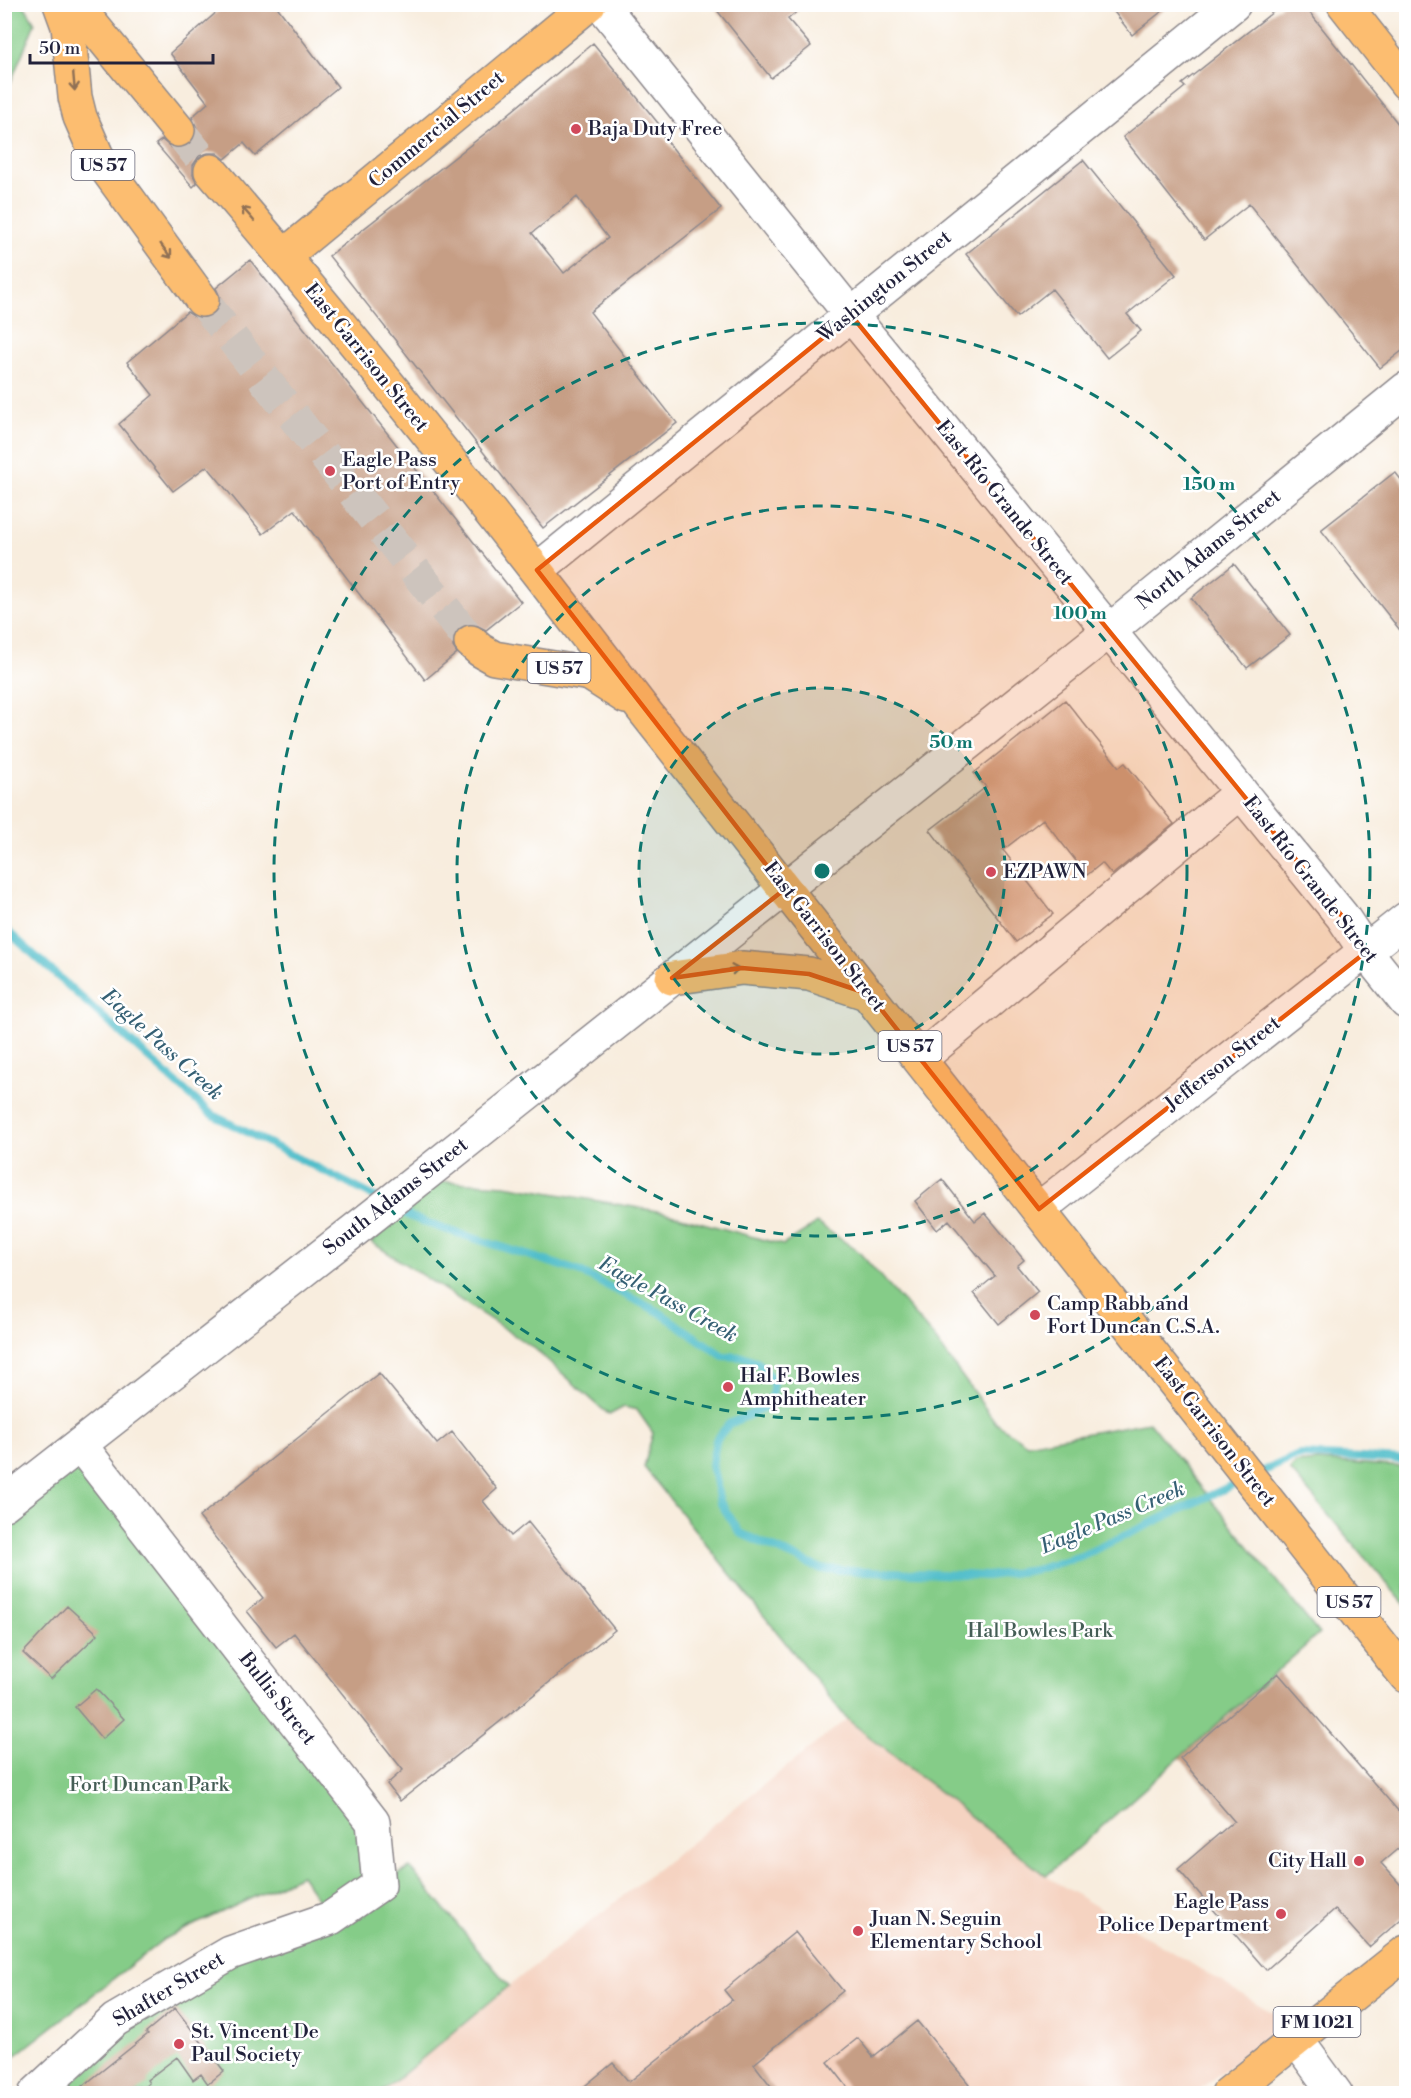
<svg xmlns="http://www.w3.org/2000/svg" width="1411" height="2098" font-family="'Libre Bodoni',serif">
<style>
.built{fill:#f5d3c1}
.green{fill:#85cc88;stroke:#547762;stroke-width:1.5}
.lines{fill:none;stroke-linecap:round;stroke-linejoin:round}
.stream{stroke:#51beca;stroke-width:8}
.building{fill:#c69e85;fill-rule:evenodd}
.major-tunnel{stroke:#cdc4bd;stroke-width:33;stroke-dasharray:33 16;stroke-linecap:butt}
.minor-casing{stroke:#8d888c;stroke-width:36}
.major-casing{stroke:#8d888c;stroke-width:36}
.minor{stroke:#fff;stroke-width:33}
.major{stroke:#fcbd6f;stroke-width:33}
.oneway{stroke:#8f7055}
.marked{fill:#e8590c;fill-opacity:0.2;stroke:#e8590c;stroke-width:4.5;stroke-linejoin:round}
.ring{fill:none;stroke:#0f766e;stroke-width:3;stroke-dasharray:10 8}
.poi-dot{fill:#d1495b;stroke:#fff;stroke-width:2}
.labels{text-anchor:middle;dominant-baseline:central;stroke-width:5;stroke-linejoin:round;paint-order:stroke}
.shield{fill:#fff;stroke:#646476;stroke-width:1.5}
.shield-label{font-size:18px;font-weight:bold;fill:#22223b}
.poi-label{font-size:20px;fill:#22223b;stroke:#fff;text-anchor:start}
.street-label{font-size:20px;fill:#22223b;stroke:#fff}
.park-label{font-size:20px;fill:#455e56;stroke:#fff}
.water-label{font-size:21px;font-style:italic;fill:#356074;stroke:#fff}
.centre{fill:#0f766e;stroke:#fff;stroke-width:3}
.ring-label{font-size:18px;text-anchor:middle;font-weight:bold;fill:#0f766e;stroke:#fff;stroke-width:5;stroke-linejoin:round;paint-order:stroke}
</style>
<rect width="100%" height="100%" fill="#fff"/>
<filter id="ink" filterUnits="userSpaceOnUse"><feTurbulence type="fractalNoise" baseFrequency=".0167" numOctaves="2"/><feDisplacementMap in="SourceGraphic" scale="12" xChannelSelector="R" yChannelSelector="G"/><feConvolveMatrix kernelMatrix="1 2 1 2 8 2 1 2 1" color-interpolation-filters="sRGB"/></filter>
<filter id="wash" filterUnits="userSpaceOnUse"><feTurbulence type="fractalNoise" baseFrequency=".008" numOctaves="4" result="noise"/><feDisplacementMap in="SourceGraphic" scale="24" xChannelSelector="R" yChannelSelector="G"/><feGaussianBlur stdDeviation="1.35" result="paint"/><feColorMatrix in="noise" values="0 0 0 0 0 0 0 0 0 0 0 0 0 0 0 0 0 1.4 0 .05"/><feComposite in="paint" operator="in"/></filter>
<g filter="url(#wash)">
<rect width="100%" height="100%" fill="#f8edde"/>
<path class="built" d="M 847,1719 L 1046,1876 L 1286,2021 L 1195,2093 L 381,2094 L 509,1986 Z"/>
<path class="green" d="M 5,4 L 24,5 L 35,23 L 5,96 Z
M 436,1181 L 505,1185 L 663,1212 L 783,1245 L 817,1223 L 858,1251 L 932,1335 L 996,1423 L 1027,1444 L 1149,1422 L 1319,1634 L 1046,1876 L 847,1719 L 644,1467 L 653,1433 L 637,1410 L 624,1407 L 609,1415 L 534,1348 L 371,1242 L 399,1218 Z
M 86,1453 L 361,1821 L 364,1875 L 323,1907 L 301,1875 L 164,1939 L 5,2064 L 5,1515 Z
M 1318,1461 L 1406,1467 L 1406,1606 L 1290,1470 L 1296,1463 Z
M 410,1868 L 509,1986 L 381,2093 L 40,2094 L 230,1953 L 379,1885 Z"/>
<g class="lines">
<path class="stream" d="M 4,928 L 211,1114 L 379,1199
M 395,1208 L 411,1217 L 441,1228 L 578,1271 L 659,1312 L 723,1356 L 745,1357 L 758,1362 L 773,1380 L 773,1391 L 767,1407 L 729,1424 L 716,1440 L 712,1465 L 720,1502 L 740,1533 L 821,1569 L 987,1576 L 1035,1570 L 1081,1556 L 1241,1481
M 1257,1474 L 1299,1455 L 1406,1460"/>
</g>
<g id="blocks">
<path class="building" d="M 226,4 L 275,4 L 338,87 L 255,156 L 244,143 L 225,159 L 217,153 L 208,153 L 199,156 L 193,165 L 193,175 L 197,183 L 193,187 L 156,144 L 162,140 L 172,148 L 180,149 L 189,145 L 195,137 L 197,128 L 192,117 L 208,103 L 170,53 Z
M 712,4 L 806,4 L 788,19 L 811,46 L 771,78 Z
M 1108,4 L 1171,4 L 1132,35 Z
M 1283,4 L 1303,4 L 1407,135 L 1407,347 L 1380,368 L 1249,204 L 1204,240 L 1123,137 L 1185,87 L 1182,84 Z
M 593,43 L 662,128 L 659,131 L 721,209 L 590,312 L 677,423 L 543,528 L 329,256 L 487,132 ZM 577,197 L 608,238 L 564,273 L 532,233 Z
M 1083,160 L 1176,275 L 1127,314 L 1141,331 L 1107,358 L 1052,289 L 1017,317 L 966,254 Z
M 250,260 L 521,602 L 486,630 L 474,624 L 466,624 L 457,629 L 453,639 L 453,647 L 457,653 L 425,680 L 295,510 L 263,534 L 207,466 L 173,491 L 119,424 L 153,395 L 127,362 L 187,312 L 195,317 L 203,319 L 213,315 L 219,307 L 221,299 L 216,288 Z
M 1395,472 L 1407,487 L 1407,639 L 1321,530 Z
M 1234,564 L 1290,635 L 1247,668 L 1191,598 Z
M 1065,700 L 1119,767 L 1125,763 L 1174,824 L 1112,875 L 1102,863 L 1087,875 L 1043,819 L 1003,850 L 1053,914 L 1016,942 L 930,830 L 986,787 L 974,773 Z
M 942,1179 L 975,1221 L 985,1213 L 1024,1260 L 1017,1266 L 1038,1292 L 999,1324 L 974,1293 L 995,1276 L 949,1220 L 937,1230 L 915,1201 Z
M 379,1373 L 437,1444 L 452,1432 L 497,1489 L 483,1501 L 511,1536 L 528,1522 L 615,1630 L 400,1801 L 387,1784 L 403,1770 L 294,1633 L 276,1647 L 247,1611 L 263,1598 L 199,1517 Z
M 67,1606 L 98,1634 L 51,1679 L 23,1653 Z
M 1278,1673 L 1407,1821 L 1407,1841 L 1381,1863 L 1407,1892 L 1407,1914 L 1369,1947 L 1335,1909 L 1266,1970 L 1178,1869 L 1234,1821 L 1180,1758 Z
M 96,1689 L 124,1719 L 102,1739 L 75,1707 Z
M 795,1932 L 843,1991 L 754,2064 L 777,2094 L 575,2094 L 613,2063 L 629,2082 L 732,2000 L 724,1990 Z
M 175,2008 L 224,2071 L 208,2084 L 201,2074 L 193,2080 L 177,2057 L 147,2080 L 149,2083 L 135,2094 L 73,2094 L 148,2034 L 146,2032 Z
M 917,2021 L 969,2084 L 957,2094 L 853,2094 L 828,2062 L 858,2038 L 873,2057 Z"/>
</g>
</g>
<g filter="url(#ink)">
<use href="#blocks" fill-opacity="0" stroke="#8d888c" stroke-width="1.5"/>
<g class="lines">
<path class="major-tunnel" d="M 178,130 L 211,171
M 202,300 L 471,642"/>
<g class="minor-casing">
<path id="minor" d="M 601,4 L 851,315 L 1342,916 L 1366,952 L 1406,1002
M 537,570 L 1234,4
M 920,1059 L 1241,792
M 1039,1209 L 1406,919
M 4,1504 L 374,1215 L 1109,631 L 1406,389
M 1296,2039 L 1336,2094
M 35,2094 L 115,2020 L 230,1953 L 331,1918 L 379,1885 L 373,1822 L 81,1446"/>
</g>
<g class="major-casing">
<path id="major" d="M 60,4 L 68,26 L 75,97 L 80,117 L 97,156 L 202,300
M 75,4 L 178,130
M 1344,4 L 1406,83
M 211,171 C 361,345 503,526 642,708 L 1406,1676
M 284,256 L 589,4
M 471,642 L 480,650 L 494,658 L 590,674 L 626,697
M 672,978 L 742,968 L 809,974 L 869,994
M 1228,2094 L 1406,1952"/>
</g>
<use href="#minor" class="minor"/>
<use href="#major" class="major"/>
</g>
<defs><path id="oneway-shaft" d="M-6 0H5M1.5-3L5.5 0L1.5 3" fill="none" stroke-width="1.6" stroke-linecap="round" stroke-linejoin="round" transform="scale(1.5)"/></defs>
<g class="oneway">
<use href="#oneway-shaft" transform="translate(74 82) rotate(85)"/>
<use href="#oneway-shaft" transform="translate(248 214) rotate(-131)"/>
<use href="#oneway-shaft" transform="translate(166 251) rotate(53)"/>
<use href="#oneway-shaft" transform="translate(730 970) rotate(-8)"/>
</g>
</g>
<path class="marked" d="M 851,315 L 1342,916 L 1366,952 L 1039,1209 L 869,994 L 809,974 L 742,968 L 672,978 L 785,889 L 537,570 Z"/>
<circle cx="822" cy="871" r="183" fill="#0f766e" fill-opacity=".12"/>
<g class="ring">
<circle cx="822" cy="871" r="183"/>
<circle cx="822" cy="871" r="365"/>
<circle cx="822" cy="871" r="548"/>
</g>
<g class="poi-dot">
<circle cx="576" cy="129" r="6"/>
<circle cx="330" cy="471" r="6"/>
<circle cx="991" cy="872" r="6"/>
<circle cx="1035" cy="1315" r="6"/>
<circle cx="728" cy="1387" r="6"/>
<circle cx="1359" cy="1861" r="6"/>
<circle cx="1281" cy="1914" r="6"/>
<circle cx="858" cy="1931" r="6"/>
<circle cx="179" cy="2044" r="6"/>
</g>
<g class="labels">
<g class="shield">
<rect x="71.5" y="150" width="63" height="30" rx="4.5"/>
<rect x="527.5" y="653" width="63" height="30" rx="4.5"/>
<rect x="878.5" y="1031" width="63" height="30" rx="4.5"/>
<rect x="1317.5" y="1587" width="63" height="30" rx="4.5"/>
<rect x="1273.5" y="2007" width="87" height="30" rx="4.5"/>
</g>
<g class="shield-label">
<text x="103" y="165">US 57</text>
<text x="559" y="668">US 57</text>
<text x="910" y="1046">US 57</text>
<text x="1349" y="1602">US 57</text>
<text x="1317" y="2022">FM 1021</text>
</g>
<g class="poi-label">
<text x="588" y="129">Baja Duty Free</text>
<text x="342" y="460">Eagle Pass<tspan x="342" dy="23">Port of Entry</tspan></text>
<text x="1003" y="872">EZPAWN</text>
<text x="1047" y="1304">Camp Rabb and<tspan x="1047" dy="23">Fort Duncan C.S.A.</tspan></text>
<text x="740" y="1376">Hal F. Bowles<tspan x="740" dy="23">Amphitheater</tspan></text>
<text x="1347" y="1861" text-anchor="end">City Hall</text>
<text x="1269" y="1902" text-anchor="end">Eagle Pass<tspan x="1269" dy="23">Police Department</tspan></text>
<text x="870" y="1919">Juan N. Seguin<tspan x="870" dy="23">Elementary School</tspan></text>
<text x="191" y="2032">St. Vincent De<tspan x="191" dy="23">Paul Society</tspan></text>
</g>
<g class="street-label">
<text transform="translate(437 130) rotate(-40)">Commercial Street</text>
<text transform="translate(885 287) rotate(-39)">Washington Street</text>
<text transform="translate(366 358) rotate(51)">East Garrison Street</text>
<text transform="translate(1004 503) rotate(51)">East Río Grande Street</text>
<text transform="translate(1209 550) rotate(-39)">North Adams Street</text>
<text transform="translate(1310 880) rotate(52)">East Río Grande Street</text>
<text transform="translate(824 937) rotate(52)">East Garrison Street</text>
<text transform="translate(1223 1064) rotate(-38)">Jefferson Street</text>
<text transform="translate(396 1197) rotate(-38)">South Adams Street</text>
<text transform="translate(1214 1432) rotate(52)">East Garrison Street</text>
<text transform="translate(277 1699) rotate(52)">Bullis Street</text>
<text transform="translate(169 1990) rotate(-31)">Shafter Street</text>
</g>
<g class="park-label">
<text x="1040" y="1631">Hal Bowles Park</text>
<text x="149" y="1785">Fort Duncan Park</text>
</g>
<g class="water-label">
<text transform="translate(162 1045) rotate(42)">Eagle Pass Creek</text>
<text transform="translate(668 1300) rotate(29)">Eagle Pass Creek</text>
<text transform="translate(1113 1518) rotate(-23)">Eagle Pass Creek</text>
</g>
</g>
<circle cx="822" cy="871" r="9" class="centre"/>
<g class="ring-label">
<text x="1209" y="490">150 m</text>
<text x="1080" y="619">100 m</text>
<text x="951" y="748">50 m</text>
</g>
<rect width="1411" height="2098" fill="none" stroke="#fff" stroke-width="24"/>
<path d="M30 54v9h183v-9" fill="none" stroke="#22223b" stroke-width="3"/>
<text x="39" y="54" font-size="18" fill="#22223b" stroke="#ffffff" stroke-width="4.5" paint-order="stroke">50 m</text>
</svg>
